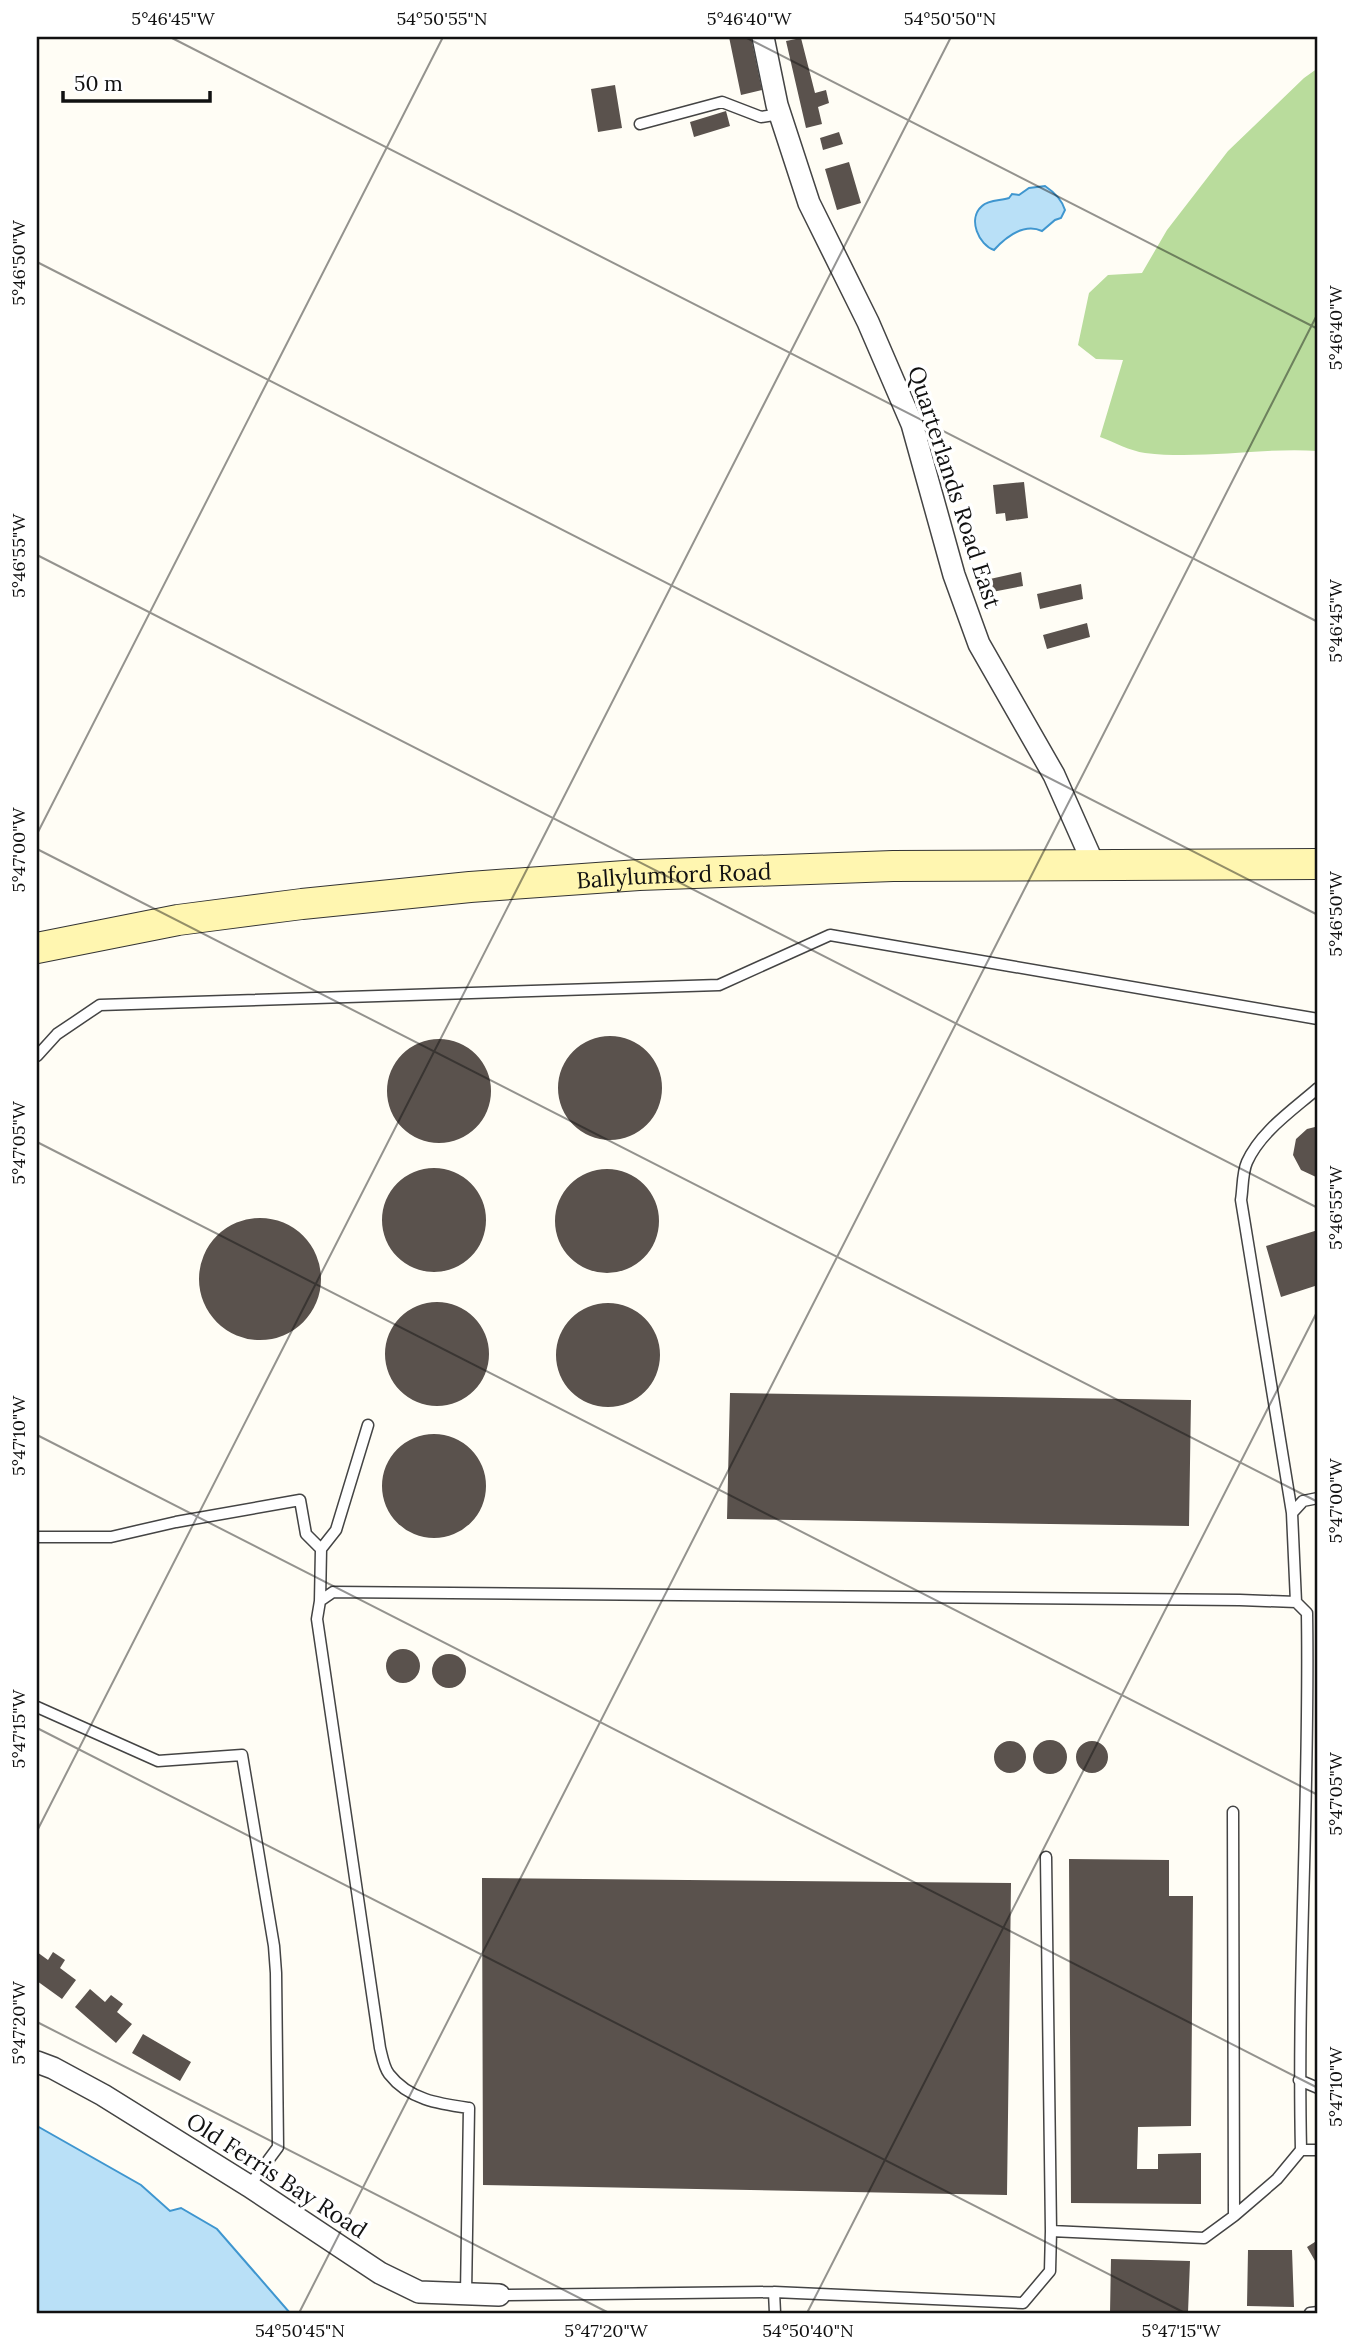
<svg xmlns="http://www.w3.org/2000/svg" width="1355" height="2350" font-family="Lora,serif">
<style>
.forest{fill:#b9dc9c}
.water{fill:#b9e0f7;stroke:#3f96cf;stroke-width:2}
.building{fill:#5a524d}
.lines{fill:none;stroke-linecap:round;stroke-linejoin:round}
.lane-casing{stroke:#444;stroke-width:13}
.street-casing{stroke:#444;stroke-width:24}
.secondary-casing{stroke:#333;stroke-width:32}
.lane{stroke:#fff;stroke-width:10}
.street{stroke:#fff;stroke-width:21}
.secondary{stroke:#fff6b0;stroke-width:30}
.ticks{fill:none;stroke:#111;stroke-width:2;stroke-opacity:0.45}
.labels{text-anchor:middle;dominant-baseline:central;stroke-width:7;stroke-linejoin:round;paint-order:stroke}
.street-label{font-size:23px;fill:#111;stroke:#fff}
.neatline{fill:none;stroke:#111;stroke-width:2.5}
.ticks-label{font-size:18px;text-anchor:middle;fill:#111}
</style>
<rect width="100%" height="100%" fill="#fffdf5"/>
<path class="forest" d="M 1318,68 L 1318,451 C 1261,447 1203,460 1145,453 C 1130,451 1114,442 1100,437 L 1123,360 L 1096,359 L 1078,345 L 1089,293 L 1108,275 L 1142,273 L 1167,230 L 1228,151 L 1304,78 Z"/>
<path class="water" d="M 1045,186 C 1054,192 1062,200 1065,210 L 1061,218 L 1055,220 L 1042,231 C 1024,223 1006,237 994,250 C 979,245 967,219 982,206 C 989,199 1001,201 1009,198 L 1012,194 L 1019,195 L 1029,188 Z
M 37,2126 L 141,2185 L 170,2211 L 181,2208 L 217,2229 L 290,2313 L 37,2313 Z"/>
<path class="building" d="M 729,37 L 751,37 L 762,90 L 741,95 Z
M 801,38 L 815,93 L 826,90 L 829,103 L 818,107 L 822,124 L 806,128 L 786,41 Z
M 615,85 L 622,128 L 598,132 L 591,89 Z
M 726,111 L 730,126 L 694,137 L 690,122 Z
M 839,132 L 843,144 L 823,150 L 820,138 Z
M 849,162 L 861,203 L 837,210 L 825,169 Z
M 1024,482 L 1028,518 L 1006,521 L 1005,513 L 996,514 L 993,485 Z
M 1021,572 L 1023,586 L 992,592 L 990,579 Z
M 1081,584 L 1083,599 L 1040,609 L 1037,594 Z
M 1087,623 L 1090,637 L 1047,649 L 1043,635 Z
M558 1088a52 52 0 1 1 104 0a52 52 0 1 1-104 0Z
M387 1091a52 52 0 1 1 104 0a52 52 0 1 1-104 0Z
M 1315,1127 L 1318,1127 L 1318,1177 L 1316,1177 L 1301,1170 L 1293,1155 L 1296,1139 L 1307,1129 Z
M382 1220a52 52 0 1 1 104 0a52 52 0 1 1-104 0Z
M555 1221a52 52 0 1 1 104 0a52 52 0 1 1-104 0Z
M199 1279a61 61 0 1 1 122 0a61 61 0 1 1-122 0Z
M 1318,1230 L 1318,1285 L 1281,1297 L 1266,1246 Z
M385 1354a52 52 0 1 1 104 0a52 52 0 1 1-104 0Z
M556 1355a52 52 0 1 1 104 0a52 52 0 1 1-104 0Z
M 730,1393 L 1191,1400 L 1189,1526 L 727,1519 Z
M382 1486a52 52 0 1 1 104 0a52 52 0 1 1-104 0Z
M386 1666a17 17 0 1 1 34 0a17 17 0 1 1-34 0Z
M432 1671a17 17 0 1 1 34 0a17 17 0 1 1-34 0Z
M1033 1757a17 17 0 1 1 34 0a17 17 0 1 1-34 0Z
M994 1757a16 16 0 1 1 32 0a16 16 0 1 1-32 0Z
M1076 1757a16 16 0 1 1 32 0a16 16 0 1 1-32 0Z
M 1069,1859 L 1169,1860 L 1169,1896 L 1193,1896 L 1191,2126 L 1138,2127 L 1137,2169 L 1158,2169 L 1158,2154 L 1201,2153 L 1201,2204 L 1071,2203 Z
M 482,1878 L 1011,1883 L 1007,2195 L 483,2185 Z
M 37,1952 L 48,1960 L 53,1952 L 65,1960 L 60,1968 L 76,1980 L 62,1999 L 37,1981 Z
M 90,1989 L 105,2002 L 111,1995 L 123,2004 L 117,2012 L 132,2024 L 116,2043 L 75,2007 Z
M 143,2034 L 191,2062 L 180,2081 L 132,2053 Z
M 1318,2240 L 1318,2266 L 1307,2247 Z
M 1248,2250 L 1292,2250 L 1294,2307 L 1247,2306 Z
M 1111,2259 L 1190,2261 L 1188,2313 L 1110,2313 Z"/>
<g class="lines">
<g class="lane-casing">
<path id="lane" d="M 640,124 L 722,102 L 761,117 L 780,114
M 37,1056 L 57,1034 L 100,1005 L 719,985 L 830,935 L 1318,1019
M 1292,1513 L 1241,1200 C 1243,1189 1242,1173 1247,1162 C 1261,1131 1293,1110 1318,1088
M 37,1537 L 111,1537 L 176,1522 L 300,1500 L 306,1534 L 321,1549
M 320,1601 L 321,1549 L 336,1530 L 368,1425
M 1296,1602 L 1292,1513 L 1303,1501 L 1318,1498
M 37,1707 L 158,1761 L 242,1755 L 274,1946 L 276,1973 L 278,2147 L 249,2186
M 1299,2080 L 1318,2088
M 1301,2150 L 1318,2150
M 1051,2231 L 1204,2238 L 1234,2216 L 1233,1812
M 774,2292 L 775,2313
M 466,2294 L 469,2108 C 440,2104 409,2100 389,2074 C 384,2068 382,2056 380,2048 L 317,1619 L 320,1601 L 333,1592 L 1240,1600 L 1296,1602 L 1307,1613 C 1310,1792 1297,1971 1301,2150 L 1277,2179 L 1234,2216
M 499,2295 L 774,2292 L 1023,2303 L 1050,2271 L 1051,2231 L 1046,1857
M 1310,2313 L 1318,2312"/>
</g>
<g class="street-casing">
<path id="street" d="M 763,37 L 777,105 L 809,203 L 868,322 L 912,424 L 954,575 L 979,644 L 1054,775 L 1094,865
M 37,2062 L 53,2068 L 103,2095 L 249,2186 L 380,2273 L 419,2292 L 499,2295"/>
</g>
<g class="secondary-casing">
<g id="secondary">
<path id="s1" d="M 37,948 L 178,920 L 302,904 L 470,887 L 639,875 L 893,866 L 1318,864"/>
</g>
</g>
<use href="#lane" class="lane"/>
<use href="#street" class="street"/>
<use href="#secondary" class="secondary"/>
</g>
<path class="ticks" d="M 170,37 L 1318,622M 745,37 L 1318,329M 37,262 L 1318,915M 37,555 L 1318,1208M 37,834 L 443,37M 37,849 L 1318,1502M 37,1142 L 1318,1795M 37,1435 L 1318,2088M 37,1728 L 1185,2313M 37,1831 L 951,37M 37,2022 L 609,2313M 299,2313 L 1318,313M 807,2313 L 1318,1310M 1315,2313 L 1318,2308"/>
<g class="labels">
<g class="street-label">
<text transform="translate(955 487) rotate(72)">Quarterlands Road East</text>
<text stroke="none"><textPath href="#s1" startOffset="642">Ballylumford Road</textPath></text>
<text transform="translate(277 2175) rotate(33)">Old Ferris Bay Road</text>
</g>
</g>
<rect width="1355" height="2350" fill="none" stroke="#ffffff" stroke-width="77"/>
<path d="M63 91v10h147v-10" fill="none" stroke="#111111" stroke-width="3.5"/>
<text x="74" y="91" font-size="21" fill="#111111" stroke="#ffffff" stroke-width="5" paint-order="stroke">50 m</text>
<rect x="38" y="38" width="1278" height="2274" class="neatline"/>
<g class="ticks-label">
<text x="173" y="25">5°46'45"W</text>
<text x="442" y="25">54°50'55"N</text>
<text x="749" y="25">5°46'40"W</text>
<text x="950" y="25">54°50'50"N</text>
<text transform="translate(19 263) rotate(-90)" y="6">5°46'50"W</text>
<text transform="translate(1336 328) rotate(-90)" y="6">5°46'40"W</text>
<text transform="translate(19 556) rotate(-90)" y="6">5°46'55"W</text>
<text transform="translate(1336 621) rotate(-90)" y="6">5°46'45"W</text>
<text transform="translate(19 850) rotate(-90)" y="6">5°47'00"W</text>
<text transform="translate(1336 914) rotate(-90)" y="6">5°46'50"W</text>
<text transform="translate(19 1143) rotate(-90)" y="6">5°47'05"W</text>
<text transform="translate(1336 1208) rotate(-90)" y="6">5°46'55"W</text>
<text transform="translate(19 1436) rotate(-90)" y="6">5°47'10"W</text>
<text transform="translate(1336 1501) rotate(-90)" y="6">5°47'00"W</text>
<text transform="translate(19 1729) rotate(-90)" y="6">5°47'15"W</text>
<text transform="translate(1336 1794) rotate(-90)" y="6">5°47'05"W</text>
<text transform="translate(19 2023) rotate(-90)" y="6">5°47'20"W</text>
<text transform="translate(1336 2087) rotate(-90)" y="6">5°47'10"W</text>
<text x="300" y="2337">54°50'45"N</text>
<text x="606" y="2337">5°47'20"W</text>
<text x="808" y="2337">54°50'40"N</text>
<text x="1181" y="2337">5°47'15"W</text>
</g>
</svg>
